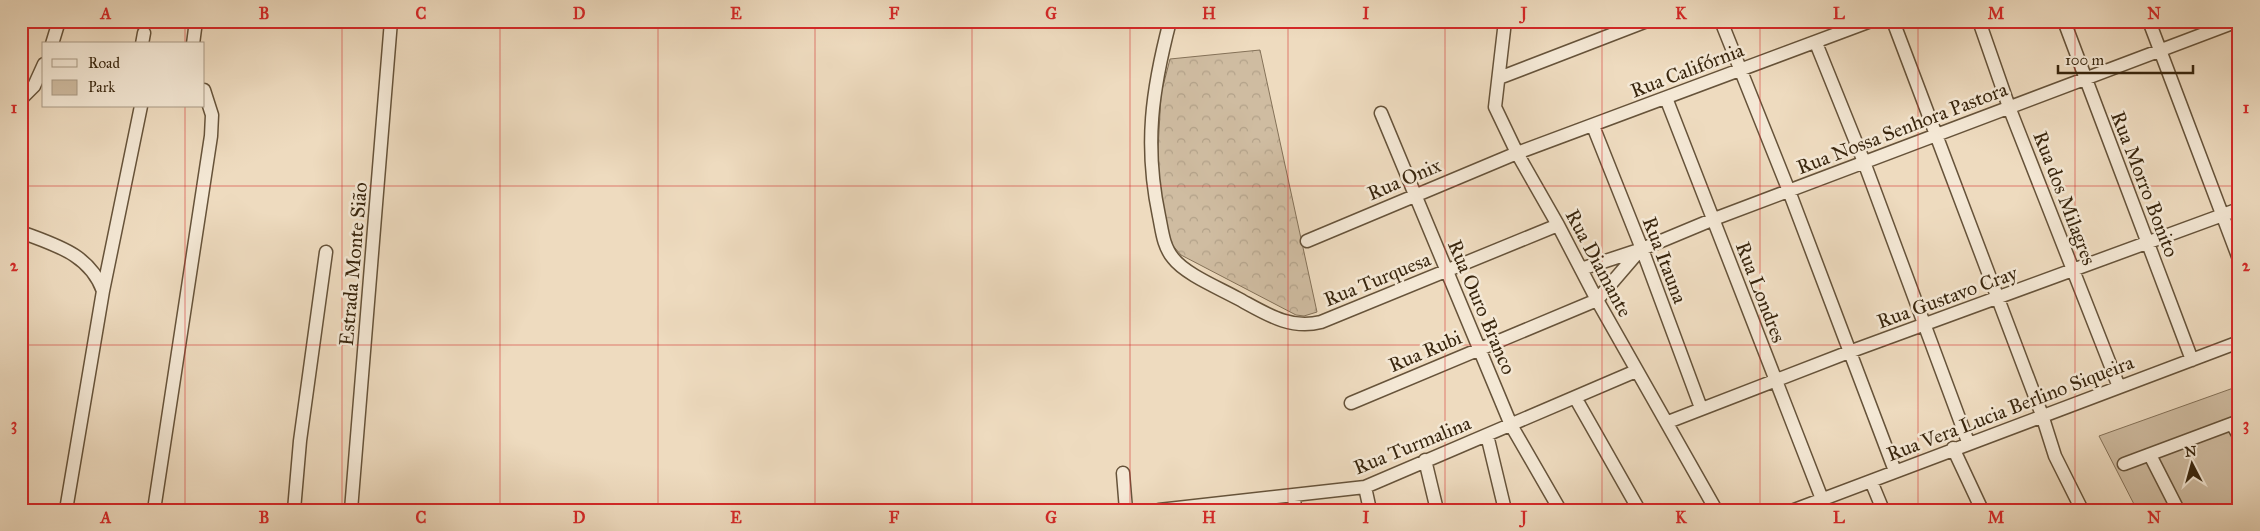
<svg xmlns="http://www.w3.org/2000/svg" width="2260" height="531" font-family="'IM FELL Great Primer',serif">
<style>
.forest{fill:url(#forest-crowns);stroke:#847158}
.green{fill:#cfbca1;stroke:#847158}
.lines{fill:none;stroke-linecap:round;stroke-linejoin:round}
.minor-casing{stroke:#66533a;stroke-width:15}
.minor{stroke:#f4e8d5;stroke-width:12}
.grid{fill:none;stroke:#d62828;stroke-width:1;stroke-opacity:0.55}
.labels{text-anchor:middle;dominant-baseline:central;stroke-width:5;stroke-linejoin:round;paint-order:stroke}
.street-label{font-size:20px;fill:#39260e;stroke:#f4e8d5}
.neatline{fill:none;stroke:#d62828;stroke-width:2}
.grid-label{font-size:16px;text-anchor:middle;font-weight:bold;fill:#d62828}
</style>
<defs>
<pattern id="forest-crowns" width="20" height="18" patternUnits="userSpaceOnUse" patternTransform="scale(1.25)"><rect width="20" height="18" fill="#cfbca1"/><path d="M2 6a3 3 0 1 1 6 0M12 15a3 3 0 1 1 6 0" fill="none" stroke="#b2a189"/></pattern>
</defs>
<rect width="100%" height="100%" fill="#eedbbf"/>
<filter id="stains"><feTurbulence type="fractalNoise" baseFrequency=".004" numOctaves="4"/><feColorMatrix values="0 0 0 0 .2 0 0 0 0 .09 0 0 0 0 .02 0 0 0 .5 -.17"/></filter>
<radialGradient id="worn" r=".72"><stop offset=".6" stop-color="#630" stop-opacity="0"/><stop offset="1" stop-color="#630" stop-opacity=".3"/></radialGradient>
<path class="forest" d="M 1260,50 L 1317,312 L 1304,316 L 1296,315 L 1181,255 L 1169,241 L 1157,169 L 1161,94 L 1170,59 Z"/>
<path class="green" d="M 2239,386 L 2239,510 L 2137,510 L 2099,436 Z"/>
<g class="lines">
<g class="minor-casing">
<path id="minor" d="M 1170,21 C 1152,90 1144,145 1159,216 C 1162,230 1163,246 1173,258 C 1185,274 1219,288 1237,298 C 1265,313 1289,330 1321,322 L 1558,225
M 1505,21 L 1495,107 L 1517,153 L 1558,225 L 1597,300 L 1716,510
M 1721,21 L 1789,191 L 1895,471
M 1893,21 L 2042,415 L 2055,456 L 2082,510
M 1979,21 L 2009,107 L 2119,387
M 2064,21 L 2192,360
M 2149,21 L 2239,259
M 1816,43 L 1864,162 L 1968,442
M 52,44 L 59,21
M 142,44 L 144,33
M 193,44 L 196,21
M 1499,78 L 1647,21
M 1666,98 L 1822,499
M 21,99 L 34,86 L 44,64
M 1381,113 L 1511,425 L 1560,510
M 1593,126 L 1642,249 L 1701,408
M 21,232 C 55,245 90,254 103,291
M 1307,241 L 1517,153 L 1871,21
M 1581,269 L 1642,249 L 1714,219 L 2238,21
M 1576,399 L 1639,510
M 1351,403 L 1597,300 L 1640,250
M 1668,422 L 1849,352 L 2239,209
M 2232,424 L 2239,436
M 1487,435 L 1505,510
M 1953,448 L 1982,510
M 2150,455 L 2178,510
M 1425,460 L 1437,510
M 2124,464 L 2239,421
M 1123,473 L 1126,510
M 1871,481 L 1883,510
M 1365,487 L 1370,510
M 1294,496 L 1295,510
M 66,510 L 103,291 L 141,106
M 154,510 L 211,136 L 212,115 L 204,90
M 294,510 L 300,441 L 326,252
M 351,510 L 391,21
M 1159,510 L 1365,487 L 1636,371
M 1794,510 L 2239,342"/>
</g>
<use href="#minor" class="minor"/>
</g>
<path class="grid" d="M 185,21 L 185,44M 342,21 L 342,510M 500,21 L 500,510M 658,21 L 658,510M 815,21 L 815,510M 972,21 L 972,510M 1130,21 L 1130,510M 1288,21 L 1288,510M 1445,21 L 1445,510M 1602,21 L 1602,510M 1760,21 L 1760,510M 1918,21 L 1918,510M 2075,21 L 2075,510M 185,106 L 185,510M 21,186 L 2239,186M 21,345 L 2239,345"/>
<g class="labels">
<g class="street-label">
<text transform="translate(1687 70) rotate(-21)">Rua Califórnia</text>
<text transform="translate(1902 128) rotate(-21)">Rua Nossa Senhora Pastora</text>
<text transform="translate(1404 179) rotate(-23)">Rua Onix</text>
<text transform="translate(2145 184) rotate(69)">Rua Morro Bonito</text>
<text transform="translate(2065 198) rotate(69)">Rua dos Milagres</text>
<text transform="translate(1665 260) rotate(69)">Rua Itauna</text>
<text transform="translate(1599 263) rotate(62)">Rua Diamante</text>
<text transform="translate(353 264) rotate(-85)">Estrada Monte Sião</text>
<text transform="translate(1377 279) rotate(-22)">Rua Turquesa</text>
<text transform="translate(1761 292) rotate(69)">Rua Londres</text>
<text transform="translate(1947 297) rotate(-20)">Rua Gustavo Cray</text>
<text transform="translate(1482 307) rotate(67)">Rua Ouro Branco</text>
<text transform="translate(1425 351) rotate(-23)">Rua Rubi</text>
<text transform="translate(2010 408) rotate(-21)">Rua Vera Lucia Berlino Siqueira</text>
<text transform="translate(1412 445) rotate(-22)">Rua Turmalina</text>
</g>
</g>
<rect width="2260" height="531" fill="none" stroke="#eedbbf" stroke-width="55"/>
<rect x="42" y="42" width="162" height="65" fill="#f4e8d5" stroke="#a99a85"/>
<rect x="52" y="59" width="25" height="8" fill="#f4e8d5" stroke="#a99a85"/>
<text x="88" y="68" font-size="15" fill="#39260e">Road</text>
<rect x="52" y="80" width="25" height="15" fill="#cfbca1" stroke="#a99a85"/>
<text x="88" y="92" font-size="15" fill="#39260e">Park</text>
<g transform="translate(2192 464) rotate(354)" stroke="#f4e8d5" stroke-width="4" paint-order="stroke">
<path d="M0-4L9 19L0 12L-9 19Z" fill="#39260e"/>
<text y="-8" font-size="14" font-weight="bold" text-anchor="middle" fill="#39260e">N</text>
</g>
<path d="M2058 65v8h135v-8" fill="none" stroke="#39260e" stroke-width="2.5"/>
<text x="2065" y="65" font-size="15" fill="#39260e" stroke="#f4e8d5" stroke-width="4" paint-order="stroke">100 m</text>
<rect x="28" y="28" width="2204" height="476" class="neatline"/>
<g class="grid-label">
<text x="106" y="19">A</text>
<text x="264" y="19">B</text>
<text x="421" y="19">C</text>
<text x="579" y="19">D</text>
<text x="736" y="19">E</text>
<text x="894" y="19">F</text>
<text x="1051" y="19">G</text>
<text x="1209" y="19">H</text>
<text x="1366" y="19">I</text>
<text x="1524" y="19">J</text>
<text x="1681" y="19">K</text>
<text x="1839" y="19">L</text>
<text x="1996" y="19">M</text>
<text x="2154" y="19">N</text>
<text x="14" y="113">1</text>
<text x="2246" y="113">1</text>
<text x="14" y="271">2</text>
<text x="2246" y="271">2</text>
<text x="14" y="430">3</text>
<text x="2246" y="430">3</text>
<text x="106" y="523">A</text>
<text x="264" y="523">B</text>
<text x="421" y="523">C</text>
<text x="579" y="523">D</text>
<text x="736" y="523">E</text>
<text x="894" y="523">F</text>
<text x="1051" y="523">G</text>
<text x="1209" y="523">H</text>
<text x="1366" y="523">I</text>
<text x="1524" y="523">J</text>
<text x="1681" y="523">K</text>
<text x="1839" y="523">L</text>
<text x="1996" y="523">M</text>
<text x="2154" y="523">N</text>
</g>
<rect width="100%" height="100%" filter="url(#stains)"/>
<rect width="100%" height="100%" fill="url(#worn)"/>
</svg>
